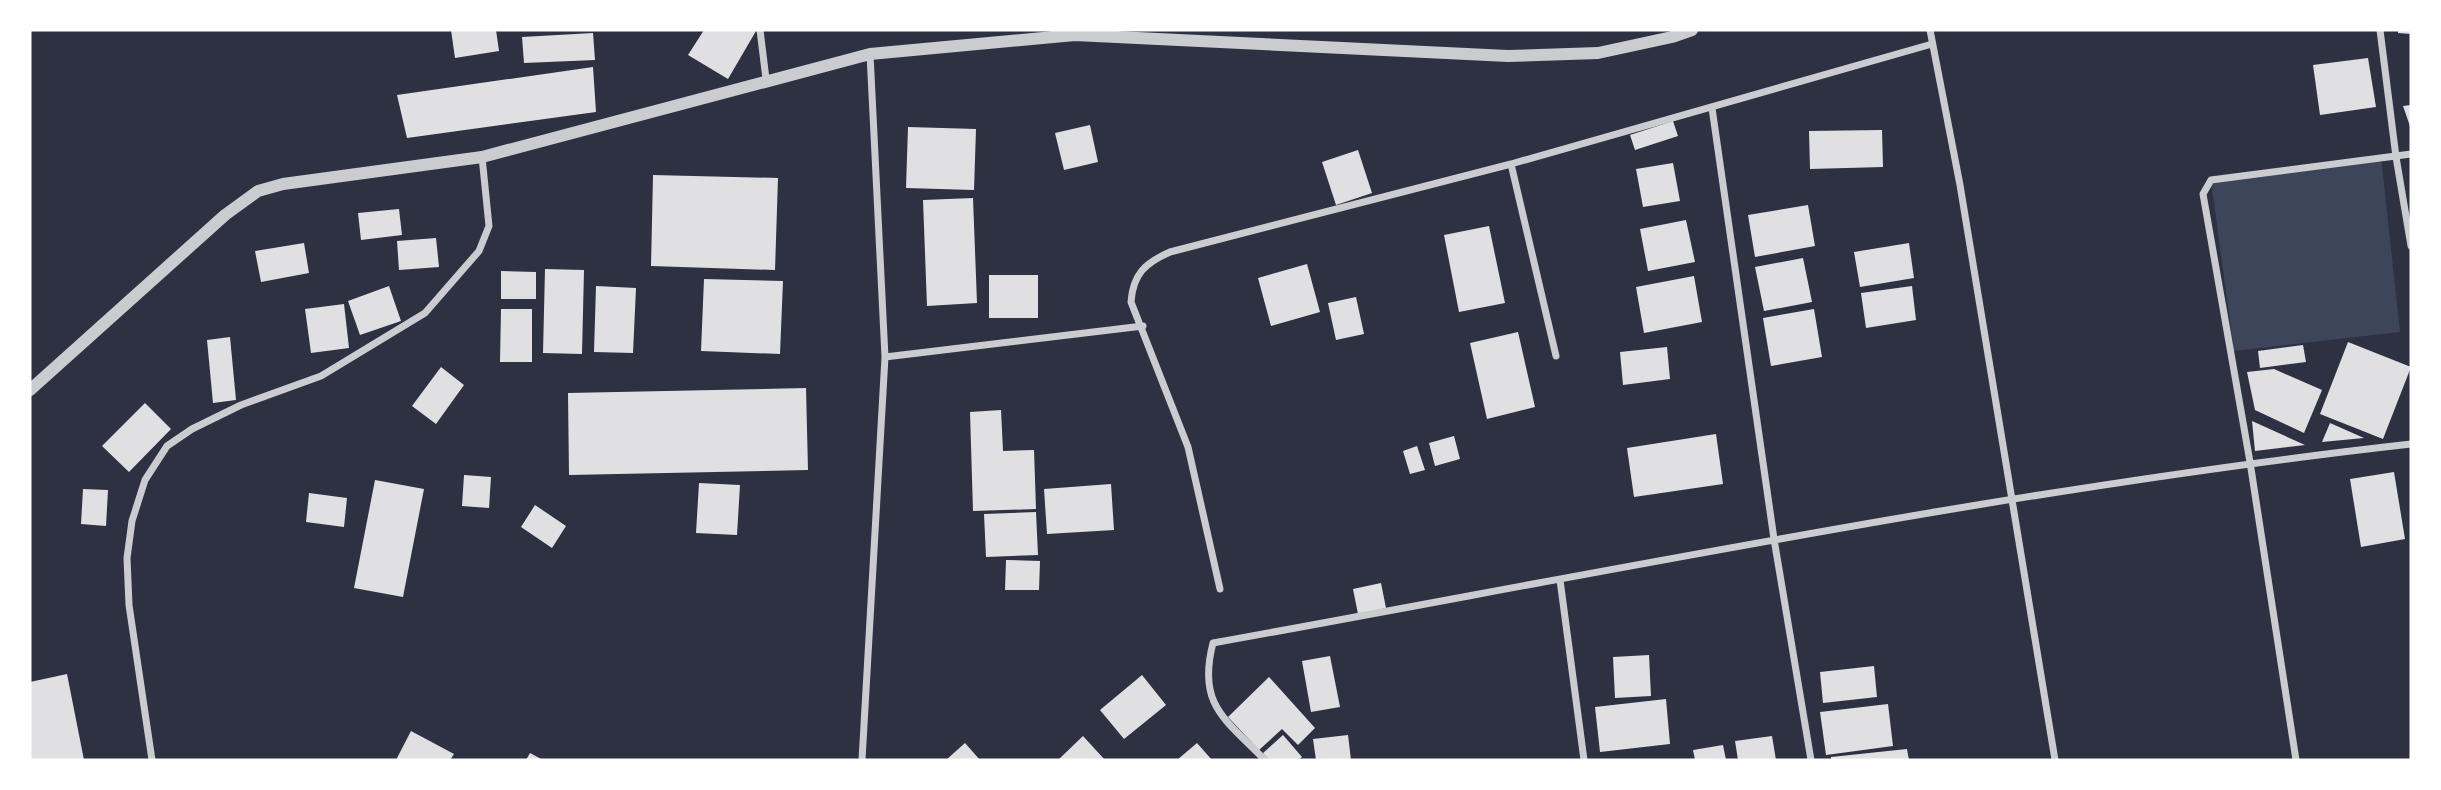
<svg xmlns="http://www.w3.org/2000/svg" width="2441" height="790" font-family="'Space Grotesk',sans-serif">
<style>
.green{fill:#3c4559}
.building{fill:#e0e0e3}
.lines{fill:none;stroke-linecap:round;stroke-linejoin:round}
.minor{stroke:#caccd0;stroke-width:7}
.tertiary{stroke:#caccd0;stroke-width:12}
</style>
<rect width="100%" height="100%" fill="#2d3142"/>
<path class="green" d="M 2381,156 L 2400,332 L 2234,351 L 2211,181 Z"/>
<path class="building" d="M 451,30 L 496,30 L 499,51 L 455,58 Z
M 704,30 L 756,31 L 728,79 L 688,55 Z
M 2398,30 L 2411,30 L 2411,34 L 2398,33 Z
M 593,33 L 595,60 L 524,63 L 522,37 Z
M 2368,58 L 2376,107 L 2320,115 L 2313,65 Z
M 593,67 L 596,112 L 407,138 L 397,95 Z
M 2411,105 L 2411,129 L 2403,106 Z
M 1673,121 L 1678,136 L 1635,150 L 1630,135 Z
M 1090,125 L 1098,162 L 1064,170 L 1055,133 Z
M 908,127 L 976,129 L 974,190 L 906,188 Z
M 1882,130 L 1883,167 L 1810,169 L 1809,131 Z
M 1358,150 L 1372,193 L 1336,205 L 1322,162 Z
M 1673,163 L 1680,201 L 1643,207 L 1636,169 Z
M 653,175 L 778,178 L 775,270 L 651,266 Z
M 973,198 L 977,303 L 927,306 L 923,200 Z
M 1808,205 L 1815,246 L 1755,257 L 1748,215 Z
M 399,209 L 402,235 L 361,240 L 358,213 Z
M 1686,220 L 1695,262 L 1648,271 L 1640,229 Z
M 1489,226 L 1505,303 L 1459,312 L 1444,235 Z
M 436,238 L 439,267 L 399,270 L 397,241 Z
M 304,243 L 309,273 L 261,282 L 255,251 Z
M 1909,243 L 1914,278 L 1860,287 L 1854,252 Z
M 1803,258 L 1812,302 L 1764,311 L 1755,267 Z
M 1307,264 L 1320,312 L 1271,326 L 1258,278 Z
M 545,269 L 584,270 L 582,354 L 543,353 Z
M 501,271 L 536,272 L 536,299 L 501,299 Z
M 989,275 L 1038,275 L 1038,318 L 989,318 Z
M 1694,276 L 1702,322 L 1644,333 L 1636,287 Z
M 704,279 L 783,281 L 780,354 L 701,351 Z
M 389,286 L 401,321 L 360,335 L 348,301 Z
M 596,286 L 636,288 L 633,353 L 594,352 Z
M 1912,286 L 1916,320 L 1866,328 L 1861,293 Z
M 1356,297 L 1364,334 L 1336,340 L 1328,303 Z
M 344,304 L 349,348 L 311,353 L 305,309 Z
M 501,309 L 532,309 L 532,362 L 500,362 Z
M 1814,309 L 1822,357 L 1771,366 L 1763,318 Z
M 1518,332 L 1535,407 L 1487,419 L 1470,343 Z
M 230,337 L 236,400 L 213,403 L 207,340 Z
M 2348,342 L 2411,367 L 2383,439 L 2320,414 Z
M 2303,345 L 2306,362 L 2260,368 L 2258,351 Z
M 1667,347 L 1670,379 L 1623,385 L 1620,352 Z
M 441,367 L 464,385 L 436,424 L 412,406 Z
M 2274,369 L 2322,390 L 2304,433 L 2255,410 L 2247,372 Z
M 806,388 L 808,470 L 569,475 L 568,393 Z
M 145,403 L 171,429 L 129,472 L 102,446 Z
M 1001,410 L 1003,451 L 1034,450 L 1036,509 L 973,511 L 970,412 Z
M 2252,421 L 2305,445 L 2255,451 Z
M 2330,423 L 2364,438 L 2322,442 Z
M 1716,434 L 1723,484 L 1634,497 L 1627,448 Z
M 1454,436 L 1460,459 L 1435,466 L 1429,443 Z
M 1417,446 L 1425,470 L 1410,474 L 1403,451 Z
M 2394,472 L 2405,539 L 2361,547 L 2350,479 Z
M 464,475 L 491,477 L 489,508 L 462,506 Z
M 375,480 L 424,489 L 403,597 L 354,588 Z
M 699,483 L 740,485 L 737,535 L 696,533 Z
M 1111,484 L 1114,530 L 1047,534 L 1044,489 Z
M 83,489 L 108,490 L 106,526 L 81,524 Z
M 309,493 L 347,498 L 344,527 L 306,522 Z
M 535,505 L 566,526 L 552,548 L 521,527 Z
M 1036,512 L 1038,555 L 986,557 L 984,514 Z
M 1006,560 L 1040,561 L 1039,590 L 1005,590 Z
M 1381,583 L 1386,608 L 1358,614 L 1353,589 Z
M 1649,655 L 1651,696 L 1615,698 L 1613,657 Z
M 1330,656 L 1340,707 L 1311,712 L 1302,661 Z
M 1874,666 L 1877,697 L 1823,703 L 1820,672 Z
M 67,674 L 84,760 L 30,760 L 30,682 Z
M 1142,675 L 1166,705 L 1124,739 L 1100,710 Z
M 1269,677 L 1315,728 L 1298,745 L 1282,729 L 1259,750 L 1228,717 Z
M 1666,699 L 1670,744 L 1600,752 L 1595,707 Z
M 1888,704 L 1893,746 L 1826,755 L 1820,712 Z
M 411,731 L 454,754 L 450,760 L 396,760 Z
M 1283,735 L 1302,757 L 1298,760 L 1269,760 L 1263,753 Z
M 1348,735 L 1351,760 L 1316,760 L 1313,739 Z
M 1083,736 L 1105,760 L 1058,760 Z
M 1772,736 L 1776,760 L 1738,760 L 1735,741 Z
M 965,743 L 980,760 L 946,760 Z
M 1197,743 L 1212,760 L 1177,760 Z
M 1723,745 L 1726,760 L 1695,760 L 1693,750 Z
M 1907,749 L 1909,760 L 1831,760 L 1831,757 Z
M 530,753 L 543,760 L 526,760 Z"/>
<g class="lines">
<path class="minor" d="M 760,30 L 766,79
M 1930,30 L 1960,185 L 2055,760
M 2380,30 L 2396,157 L 2411,246
M 1712,108 L 1774,539 L 1811,760
M 1511,164 L 1556,356
M 885,357 L 1143,326
M 1560,580 L 1584,760
M 1220,589 L 1188,447 L 1131,302 C 1133,274 1145,263 1170,252 L 1511,164 L 1932,44
M 152,760 L 129,605 L 127,558 L 132,521 L 145,480 L 167,446 L 192,429 L 241,405 L 321,376 L 425,313 L 479,251 L 489,226 L 482,157
M 862,760 L 885,357 L 870,54
M 1265,760 C 1225,719 1197,705 1213,643 C 1612,571 2009,489 2411,444
M 2296,760 L 2250,462 L 2203,194 L 2211,180 L 2411,154"/>
<path class="tertiary" d="M 30,390 L 225,215 L 258,191 L 283,184 L 482,157 L 870,54 L 1075,35 L 1508,56 L 1598,53 L 1672,37 L 1692,30"/>
</g>
<rect width="2441" height="790" fill="none" stroke="#ffffff" stroke-width="63"/>
</svg>
